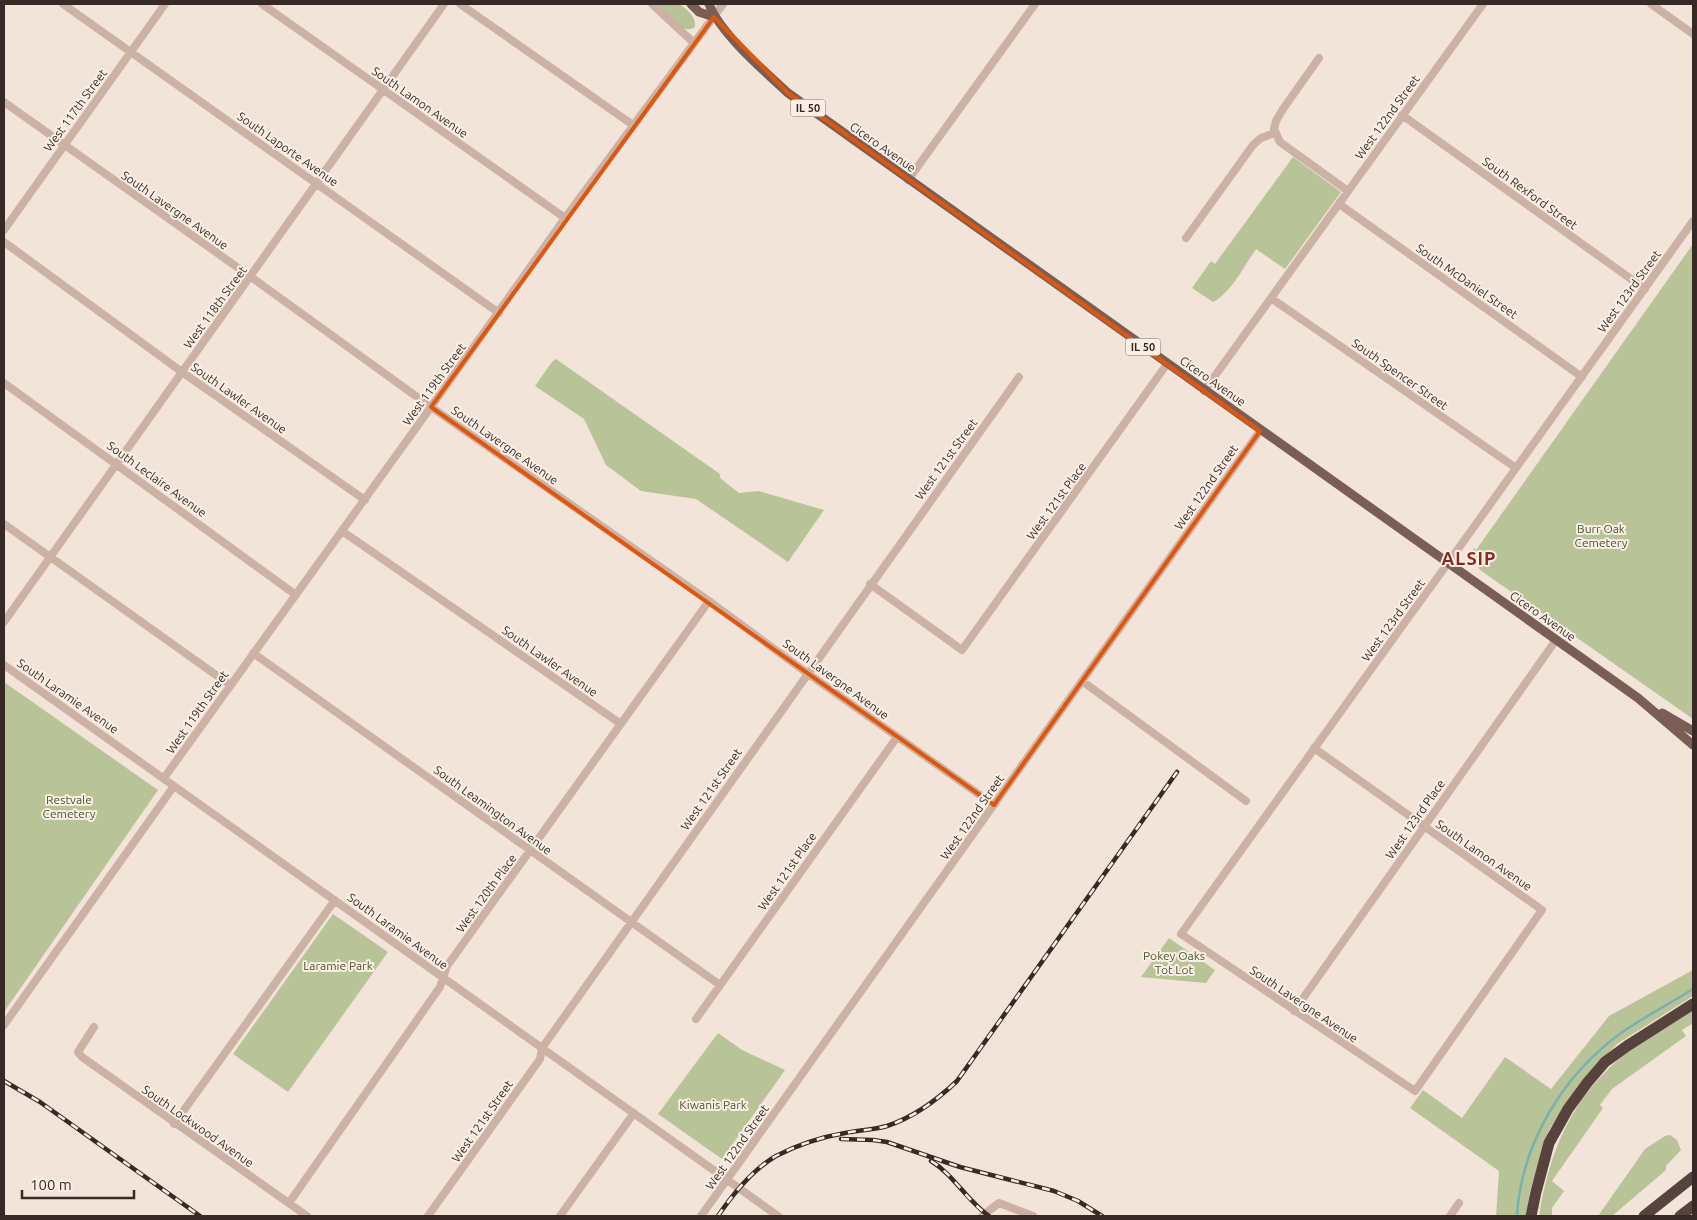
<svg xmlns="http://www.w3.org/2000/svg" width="1697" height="1220" font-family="Ubuntu,sans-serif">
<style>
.green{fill:#b9c398}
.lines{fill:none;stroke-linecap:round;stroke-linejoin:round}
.stream{stroke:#77b2ad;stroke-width:2.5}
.minor{stroke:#ccb2a5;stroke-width:8}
.major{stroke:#7a5e56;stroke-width:9}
.highway{stroke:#58423d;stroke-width:11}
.rail-casing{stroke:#372a26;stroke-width:4.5}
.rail{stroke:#faefe6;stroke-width:2.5;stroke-dasharray:8;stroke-linecap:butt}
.marked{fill:none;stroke:#df570d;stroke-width:4;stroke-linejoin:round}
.labels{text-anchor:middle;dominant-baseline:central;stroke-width:4;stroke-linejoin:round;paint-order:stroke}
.shield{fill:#faefe6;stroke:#726560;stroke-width:1}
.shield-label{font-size:11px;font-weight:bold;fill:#372a26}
.street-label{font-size:12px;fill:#372a26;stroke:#faefe6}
.park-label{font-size:12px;fill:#4b5629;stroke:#faefe6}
.district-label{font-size:18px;font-weight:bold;letter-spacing:1px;fill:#8a291b;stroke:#faefe6}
</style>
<rect width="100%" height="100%" fill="#f3e4d9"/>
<path class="green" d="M 658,4 L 680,4 C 688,11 696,16 695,27 C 682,37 666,12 658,4 Z
M 1293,157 L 1341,192 L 1285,269 L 1256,249 C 1244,266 1232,292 1213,302 L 1192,288 L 1211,261 L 1215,264 Z
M 1693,244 L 1693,719 L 1480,570 L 1473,559 L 1473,548 L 1476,550 Z
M 556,359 L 720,474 L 720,478 L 739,493 L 759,491 L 824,510 L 788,562 L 696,499 L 641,491 L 606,465 L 584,419 L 535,386 L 552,362 Z
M 4,682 L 158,790 L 4,1012 Z
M 333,914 L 388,952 L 288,1092 L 233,1054 Z
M 1169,938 L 1215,970 L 1206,983 L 1141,977 Z
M 1693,970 L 1693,996 L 1617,1044 L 1580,1083 L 1549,1130 L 1530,1191 L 1526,1216 L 1496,1216 L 1499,1171 L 1410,1108 L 1423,1090 L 1462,1118 L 1505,1057 L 1551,1089 L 1609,1016 Z
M 1693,1009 L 1693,1023 L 1682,1030 L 1686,1036 L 1612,1089 L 1600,1105 L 1603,1108 L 1552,1181 L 1564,1191 L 1552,1208 L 1552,1216 L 1539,1216 C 1550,1149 1572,1097 1626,1053 C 1647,1036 1671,1023 1693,1009 Z
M 718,1033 L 742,1050 L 785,1070 L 722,1159 L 658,1114 Z
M 1670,1135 L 1677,1140 L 1681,1150 L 1666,1166 L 1666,1170 L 1612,1216 L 1598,1216 L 1645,1149 L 1665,1136 Z"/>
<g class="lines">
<path class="stream" d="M 1517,1216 C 1521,1144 1563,1075 1621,1033 C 1644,1017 1669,1004 1693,989"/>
<path class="minor" d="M 63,4 L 499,313
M 262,4 L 565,218
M 460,4 L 633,125
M 652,4 L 694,43
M 1651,4 L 1693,34
M 1319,58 L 1283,109 L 1276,121 L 1274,129 L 1280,142 L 1348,191
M 4,102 L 251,277 L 431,407 L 709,601 L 807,673 L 994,805
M 1402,115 L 1645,289
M 908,180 L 1035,4
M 1339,204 L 1582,377
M 4,230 L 165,4
M 1186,238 L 1253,145 L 1261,138 L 1275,133
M 4,242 L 182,372 L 365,500
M 1271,298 L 1516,468
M 4,383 L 296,595
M 1204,391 L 1483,4
M 4,524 L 230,685
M 342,531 L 621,724
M 870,584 L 962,650 L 1167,364
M 4,622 L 444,4
M 253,653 L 720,985
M 4,665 L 778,1216
M 1082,681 L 1246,801
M 1314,748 L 1542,910 L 1415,1091 L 1181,934 L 1403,625 L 1448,563 L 1693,221
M 164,778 L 431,407 L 565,218 L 723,4
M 1294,1011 L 1556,640
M 696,1019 L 897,737
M 4,1025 L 174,786
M 94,1027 L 78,1052 L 82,1057 L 307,1216
M 174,1124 L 335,900
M 289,1203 L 440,987 L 447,966 L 709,601
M 428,1216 L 540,1059 L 542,1048 L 1019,377
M 560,1216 L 634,1113
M 701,1216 L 1260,431
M 982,1216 L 999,1203 L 1033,1216
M 1450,1216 L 1459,1203"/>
<path class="major" d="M 691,4 L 699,12 L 714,17
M 709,4 C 720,33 764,71 788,93 L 1638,698 L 1693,745
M 1662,713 L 1693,731"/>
<path class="highway" d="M 1531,1216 L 1536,1192 L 1549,1143 L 1568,1109 L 1587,1083 L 1605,1062 L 1627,1046 L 1693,1004
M 1644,1216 L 1693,1177
M 1680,1216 L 1693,1206"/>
<g class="rail-casing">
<path id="rail" d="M 4,1081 L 40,1102 L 200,1216
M 841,1139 L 873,1140 L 887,1142 L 960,1167 L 1054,1191 L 1078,1201 L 1102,1216
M 931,1161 C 954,1175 967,1201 989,1216
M 718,1216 C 733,1194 752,1170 776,1156 C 797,1145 822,1137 845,1133 C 859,1130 873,1130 887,1126 C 914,1117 936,1101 957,1081 L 1177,772"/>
</g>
<use href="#rail" class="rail"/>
</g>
<path class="marked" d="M 714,17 L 788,93 L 1260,431 L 994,805 L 431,407 Z"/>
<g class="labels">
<g class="shield">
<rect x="790.5" y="99.5" width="35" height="17" rx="4"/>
<rect x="1125.5" y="338.5" width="35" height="17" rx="4"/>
</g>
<g class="shield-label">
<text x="808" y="108">IL 50</text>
<text x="1143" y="347">IL 50</text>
</g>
<g class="street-label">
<text transform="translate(420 102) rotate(35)">South Lamon Avenue</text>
<text transform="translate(75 110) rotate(-54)">West 117th Street</text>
<text transform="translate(1387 117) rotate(-54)">West 122nd Street</text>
<text transform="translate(883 147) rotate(35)">Cicero Avenue</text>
<text transform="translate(288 149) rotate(35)">South Laporte Avenue</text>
<text transform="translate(1530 193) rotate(36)">South Rexford Street</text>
<text transform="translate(175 210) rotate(35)">South Lavergne Avenue</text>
<text transform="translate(1467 281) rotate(35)">South McDaniel Street</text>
<text transform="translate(1629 291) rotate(-54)">West 123rd Street</text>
<text transform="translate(215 307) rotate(-54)">West 118th Street</text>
<text transform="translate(1400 374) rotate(35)">South Spencer Street</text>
<text transform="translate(1213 381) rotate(35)">Cicero Avenue</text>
<text transform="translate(434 384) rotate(-54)">West 119th Street</text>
<text transform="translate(239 398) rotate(35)">South Lawler Avenue</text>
<text transform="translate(505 445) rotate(35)">South Lavergne Avenue</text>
<text transform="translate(946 459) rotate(-54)">West 121st Street</text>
<text transform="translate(157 479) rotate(36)">South Leclaire Avenue</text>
<text transform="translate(1206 487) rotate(-55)">West 122nd Street</text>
<text transform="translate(1056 501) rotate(-54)">West 121st Place</text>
<text transform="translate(1543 616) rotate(35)">Cicero Avenue</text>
<text transform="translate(1393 620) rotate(-54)">West 123rd Street</text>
<text transform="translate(550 661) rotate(35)">South Lawler Avenue</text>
<text transform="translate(836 679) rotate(36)">South Lavergne Avenue</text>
<text transform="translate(68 696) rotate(35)">South Laramie Avenue</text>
<text transform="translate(197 712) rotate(-55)">West 119th Street</text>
<text transform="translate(711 789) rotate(-55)">West 121st Street</text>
<text transform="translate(493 810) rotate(36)">South Leamington Avenue</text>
<text transform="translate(972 817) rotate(-55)">West 122nd Street</text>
<text transform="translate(1415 819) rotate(-55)">West 123rd Place</text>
<text transform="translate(1484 855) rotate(35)">South Lamon Avenue</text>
<text transform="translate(787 871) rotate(-55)">West 121st Place</text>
<text transform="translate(486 893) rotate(-54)">West 120th Place</text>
<text transform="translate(398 931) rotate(36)">South Laramie Avenue</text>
<text transform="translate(1304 1004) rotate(34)">South Lavergne Avenue</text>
<text transform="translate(482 1121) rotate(-55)">West 121st Street</text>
<text transform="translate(198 1126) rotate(35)">South Lockwood Avenue</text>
<text transform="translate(737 1147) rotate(-55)">West 122nd Street</text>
</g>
<g class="park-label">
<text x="1601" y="528">Burr Oak<tspan x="1601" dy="14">Cemetery</tspan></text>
<text x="69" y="799">Restvale<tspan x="69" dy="14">Cemetery</tspan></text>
<text x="1174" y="955">Pokey Oaks<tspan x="1174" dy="14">Tot Lot</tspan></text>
<text x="338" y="965">Laramie Park</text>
<text x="713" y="1104">Kiwanis Park</text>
</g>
<g class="district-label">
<text x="1469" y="558">ALSIP</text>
</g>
</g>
<rect width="1697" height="1220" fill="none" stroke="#372a26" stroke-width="10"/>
<path d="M22 1190v8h112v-8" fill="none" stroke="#372a26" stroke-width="2.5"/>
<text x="30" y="1190" font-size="15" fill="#372a26" stroke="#faefe6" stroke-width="4" paint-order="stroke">100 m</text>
</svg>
